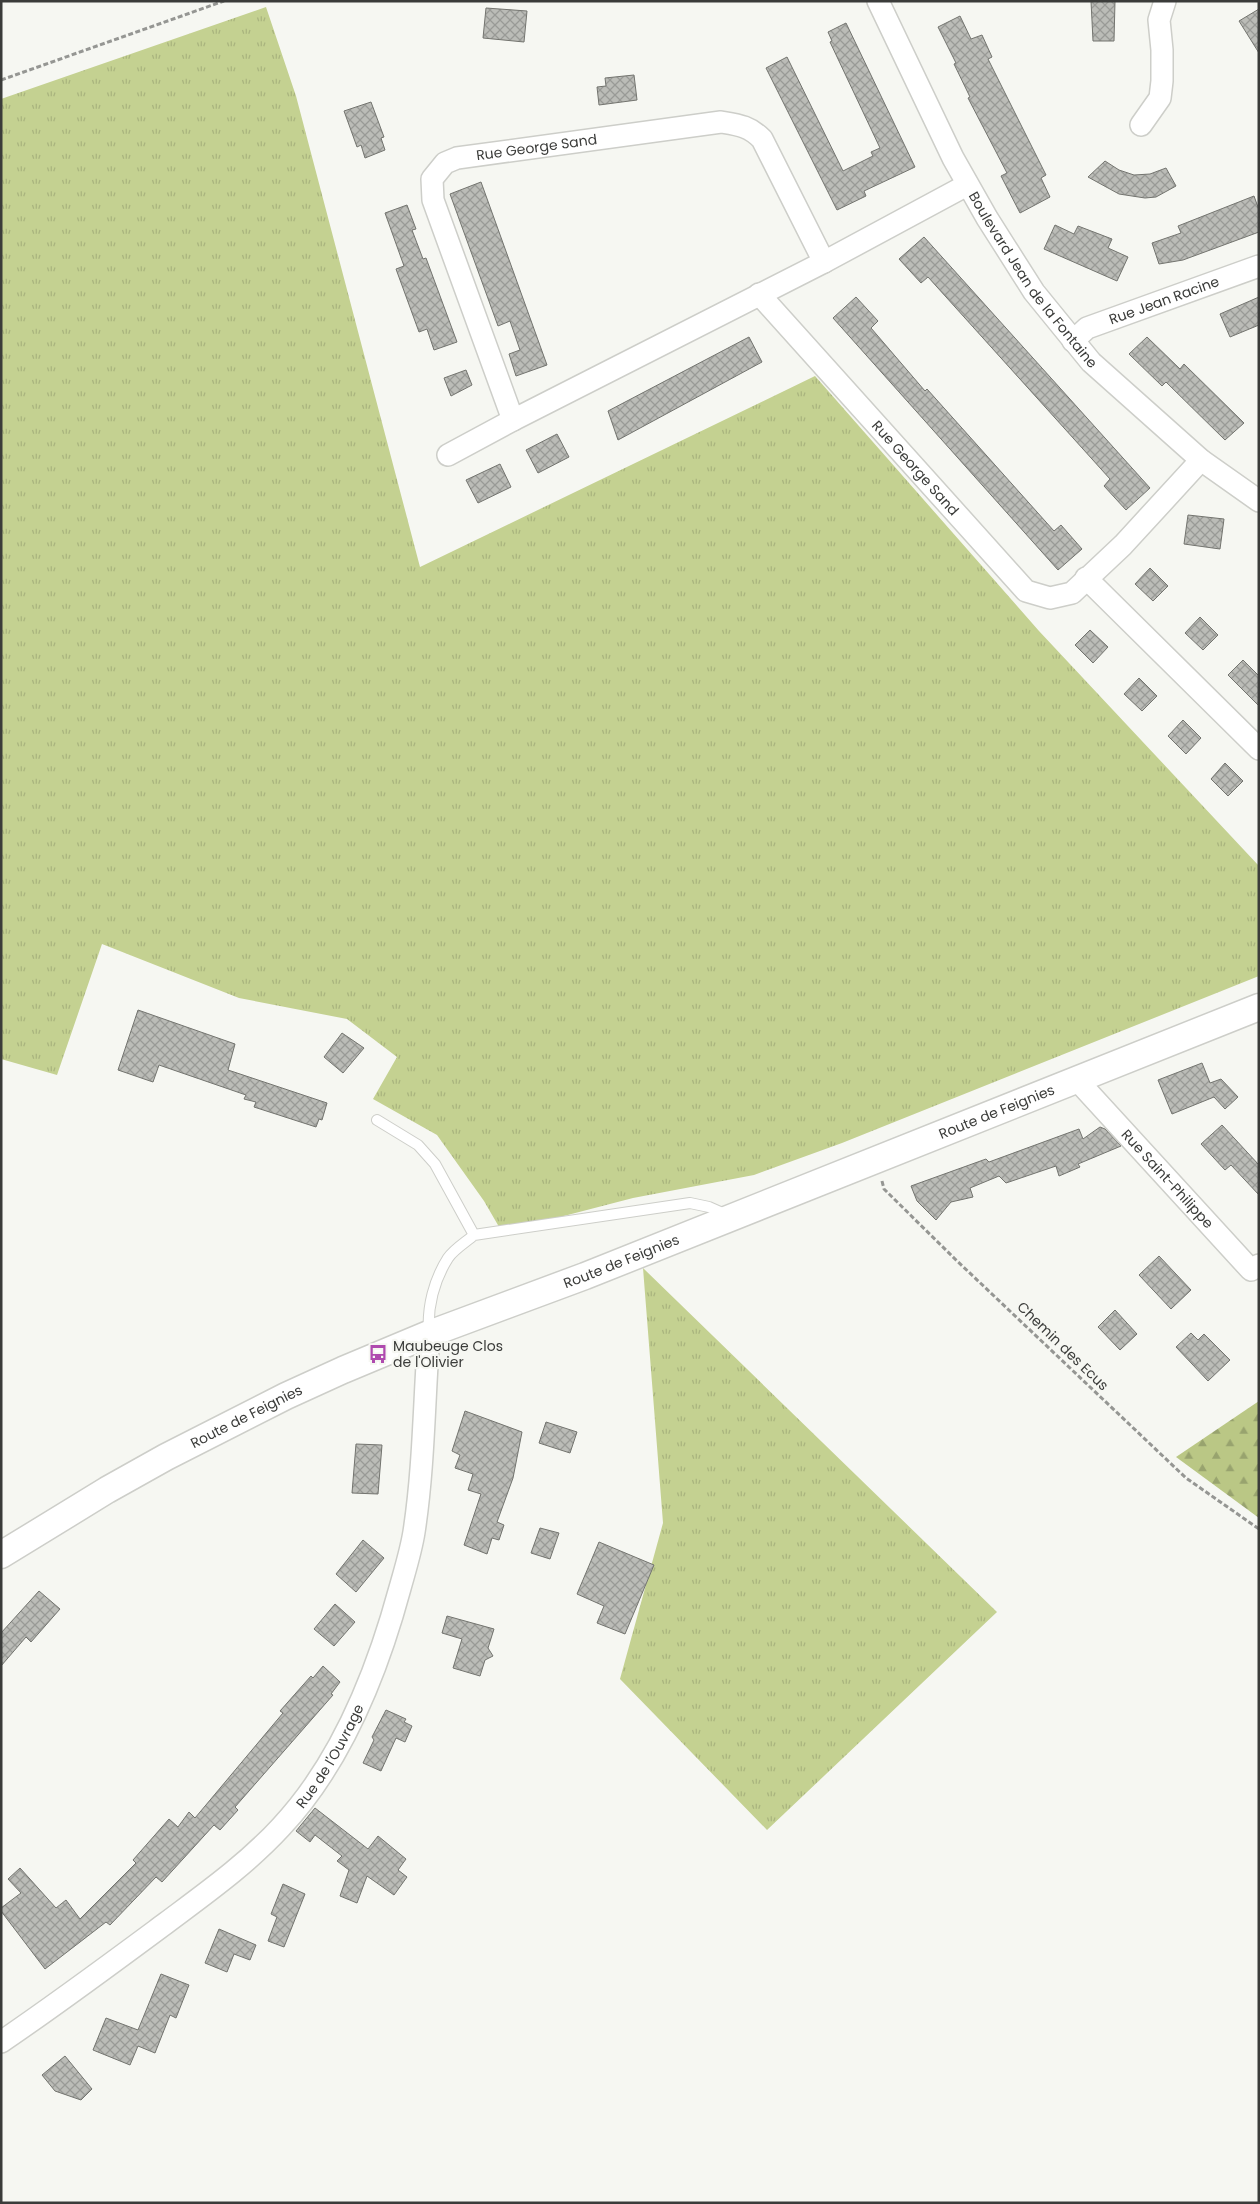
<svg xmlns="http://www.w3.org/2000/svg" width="1260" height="2204" font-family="Poppins,sans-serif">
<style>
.grass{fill:url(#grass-tufts)}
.forest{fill:url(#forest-firs)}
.building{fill:url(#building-cross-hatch);stroke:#73746f}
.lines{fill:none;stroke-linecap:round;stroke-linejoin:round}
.service-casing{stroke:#cdcec9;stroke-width:12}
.minor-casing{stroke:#cdcec9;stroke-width:24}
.tertiary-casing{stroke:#cdcec9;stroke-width:29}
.path{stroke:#959693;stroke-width:3;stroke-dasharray:5 2.5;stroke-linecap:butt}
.service{stroke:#fff;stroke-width:10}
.minor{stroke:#fff;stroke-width:21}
.tertiary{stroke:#fff;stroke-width:26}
.labels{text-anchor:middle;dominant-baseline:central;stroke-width:4.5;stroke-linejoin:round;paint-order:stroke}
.street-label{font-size:14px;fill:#3b3c3a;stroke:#f6f7f2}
.poi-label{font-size:14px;fill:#3b3c3a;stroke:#f6f7f2;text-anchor:start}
</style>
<defs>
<pattern id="grass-tufts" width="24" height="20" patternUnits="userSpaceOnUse" patternTransform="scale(1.25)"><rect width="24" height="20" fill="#c4d191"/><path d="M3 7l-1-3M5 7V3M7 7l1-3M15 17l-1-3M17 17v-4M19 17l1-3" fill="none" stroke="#a9b47e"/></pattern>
<pattern id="forest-firs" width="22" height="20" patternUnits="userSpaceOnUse" patternTransform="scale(1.25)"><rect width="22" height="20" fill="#bac785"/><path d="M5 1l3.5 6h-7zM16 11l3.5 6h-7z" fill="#98a36e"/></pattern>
<pattern id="building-cross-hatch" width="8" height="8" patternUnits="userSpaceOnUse" patternTransform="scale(1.25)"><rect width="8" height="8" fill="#bbbcb7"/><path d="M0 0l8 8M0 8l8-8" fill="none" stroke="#999a96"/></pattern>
</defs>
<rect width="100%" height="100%" fill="#f6f7f2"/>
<path class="grass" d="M 266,7 L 296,96 L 420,567 L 815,376 L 1039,631 L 1259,866 L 1259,976 L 842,1143 L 754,1175 L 633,1198 L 502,1232 L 484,1201 L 437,1135 L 373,1099 L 397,1057 L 347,1019 L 239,998 L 102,944 L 57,1075 L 1,1059 L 1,99 Z
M 643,1268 L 997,1612 L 767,1830 L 620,1679 L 663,1523 Z"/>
<path class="forest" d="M 1259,1401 L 1259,1518 L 1176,1457 Z"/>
<path class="building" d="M 1091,1 L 1115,1 L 1114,41 L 1093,41 Z
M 486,8 L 527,11 L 524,42 L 483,38 Z
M 1259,9 L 1259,53 L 1239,21 Z
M 960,16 L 971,39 L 982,35 L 992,57 L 988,59 L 1046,175 L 1041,178 L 1050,197 L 1020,213 L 1001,176 L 1007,173 L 968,98 L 970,97 L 954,64 L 956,63 L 938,27 Z
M 846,23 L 915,167 L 864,191 L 866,196 L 837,210 L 766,68 L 787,57 L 843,171 L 873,156 L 871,152 L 880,148 L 830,42 L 832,41 L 828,32 Z
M 634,75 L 637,100 L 599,105 L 597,87 L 606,86 L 605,78 Z
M 371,102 L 384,137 L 381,138 L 385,150 L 365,158 L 361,145 L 357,147 L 344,111 Z
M 1105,161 L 1119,170 L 1134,175 L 1150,174 L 1166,168 L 1176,186 L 1156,197 L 1145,198 L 1119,194 L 1088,177 Z
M 481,182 L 547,365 L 516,376 L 509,354 L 520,350 L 510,321 L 498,326 L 450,194 Z
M 1254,196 L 1259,210 L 1259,232 L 1183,260 L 1159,264 L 1152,243 L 1181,233 L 1178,226 Z
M 407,205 L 416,229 L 412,230 L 423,259 L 426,258 L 457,342 L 434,350 L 427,329 L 419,332 L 396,269 L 404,266 L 385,213 Z
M 1055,225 L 1074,234 L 1078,226 L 1112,239 L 1108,248 L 1128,257 L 1117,281 L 1044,249 Z
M 924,237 L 1150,488 L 1126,510 L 1104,486 L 1110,479 L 928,277 L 921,283 L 899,259 Z
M 856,297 L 878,321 L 871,328 L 925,391 L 927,389 L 1054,531 L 1061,525 L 1082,549 L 1058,570 L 833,318 Z
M 1259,297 L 1259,325 L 1230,337 L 1220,314 Z
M 749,337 L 762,362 L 618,440 L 608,411 Z
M 1147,337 L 1180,369 L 1184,364 L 1244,423 L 1225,440 L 1166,382 L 1162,386 L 1129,354 Z
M 466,370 L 472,385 L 451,396 L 444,378 Z
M 557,434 L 569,457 L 538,473 L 526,450 Z
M 500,464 L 511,487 L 478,503 L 466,480 Z
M 1188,515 L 1224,519 L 1220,549 L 1184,544 Z
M 1150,568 L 1168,586 L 1153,601 L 1135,584 Z
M 1200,617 L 1218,635 L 1203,650 L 1185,633 Z
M 1090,630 L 1108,647 L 1093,663 L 1075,645 Z
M 1243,660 L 1259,676 L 1259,706 L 1228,675 Z
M 1139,678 L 1157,696 L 1142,711 L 1124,694 Z
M 1183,720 L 1201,738 L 1186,754 L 1168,736 Z
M 1225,763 L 1243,781 L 1228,796 L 1211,779 Z
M 138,1010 L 235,1044 L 228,1070 L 327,1103 L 322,1120 L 319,1119 L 316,1127 L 254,1107 L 256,1102 L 244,1099 L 246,1095 L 159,1065 L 153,1082 L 118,1070 Z
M 342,1033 L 364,1048 L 343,1073 L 324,1057 Z
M 1202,1063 L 1210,1083 L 1221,1079 L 1238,1097 L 1225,1109 L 1214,1097 L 1172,1114 L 1158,1080 Z
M 1222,1125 L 1259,1165 L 1259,1195 L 1231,1165 L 1225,1170 L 1201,1144 Z
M 1100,1127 L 1105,1129 L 1121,1146 L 1078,1164 L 1080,1167 L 1059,1176 L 1056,1166 L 1006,1183 L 999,1176 L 970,1188 L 973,1197 L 951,1202 L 936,1220 L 917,1201 L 911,1186 L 986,1159 L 989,1162 L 1079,1129 L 1083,1139 Z
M 1159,1256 L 1191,1290 L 1171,1309 L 1139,1275 Z
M 1115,1310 L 1137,1334 L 1120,1350 L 1098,1327 Z
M 1191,1333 L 1198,1340 L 1204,1334 L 1230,1360 L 1208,1381 L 1176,1347 Z
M 465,1411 L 522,1432 L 513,1478 L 497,1522 L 504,1525 L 499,1540 L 492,1538 L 487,1554 L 464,1545 L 481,1494 L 468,1490 L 473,1474 L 455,1468 L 460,1455 L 452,1451 Z
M 546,1422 L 577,1432 L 570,1453 L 539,1443 Z
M 356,1444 L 382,1445 L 378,1494 L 352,1493 Z
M 540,1528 L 559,1533 L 550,1559 L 531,1553 Z
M 363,1540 L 384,1558 L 356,1592 L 336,1574 Z
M 599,1542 L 654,1565 L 625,1634 L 597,1623 L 604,1606 L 577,1594 Z
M 39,1591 L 60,1609 L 31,1642 L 26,1637 L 1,1666 L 1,1633 Z
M 335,1604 L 355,1622 L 334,1646 L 314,1629 Z
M 447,1616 L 494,1629 L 488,1648 L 493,1656 L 485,1660 L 480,1676 L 453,1668 L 462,1639 L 442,1633 Z
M 323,1666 L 340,1682 L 331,1694 L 333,1695 L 235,1807 L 238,1810 L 220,1830 L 214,1825 L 162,1882 L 156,1877 L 110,1925 L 106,1922 L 45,1969 L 1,1911 L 1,1908 L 21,1893 L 8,1879 L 20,1868 L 56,1908 L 66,1900 L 80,1919 L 136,1863 L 133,1860 L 169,1819 L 178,1827 L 189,1812 L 195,1818 L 283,1713 L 280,1711 L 311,1676 L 313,1678 Z
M 386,1710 L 406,1719 L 404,1722 L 412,1726 L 405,1742 L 396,1738 L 381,1771 L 363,1763 L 374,1740 L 372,1737 Z
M 315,1808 L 368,1849 L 378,1836 L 406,1859 L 398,1870 L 407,1877 L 394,1895 L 367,1876 L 357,1903 L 340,1896 L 349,1870 L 337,1861 L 342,1856 L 315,1835 L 310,1842 L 296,1831 Z
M 283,1884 L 305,1894 L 284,1947 L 268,1941 L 277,1917 L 271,1914 Z
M 219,1929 L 256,1945 L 250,1960 L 234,1954 L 227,1972 L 205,1963 Z
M 161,1974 L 189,1985 L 176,2018 L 170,2015 L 155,2053 L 138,2046 L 130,2065 L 93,2050 L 106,2018 L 138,2030 Z
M 65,2056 L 92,2089 L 81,2100 L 55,2091 L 42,2075 Z"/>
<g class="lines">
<g class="service-casing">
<path id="service" d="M 377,1120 L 418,1145 L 435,1164 L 474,1235
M 429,1333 C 427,1307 434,1280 448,1258 C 454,1249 466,1242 474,1235 L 690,1203 L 709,1207 L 727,1215"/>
</g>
<g class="minor-casing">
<g id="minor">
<path id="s1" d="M 878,1 L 953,158 L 987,218 L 1034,292 L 1091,362 L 1201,460 L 1259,501"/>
<path d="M 1141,125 L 1160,98 L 1162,81 L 1162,50 L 1159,20 L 1165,1"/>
<path id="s2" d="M 759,294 L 1026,591 L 1050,598 L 1072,593 L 1123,545 L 1201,460"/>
<path id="s3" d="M 1073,341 L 1087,328 L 1259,266"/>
<path id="s4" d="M 513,420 L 433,200 L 432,179 L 445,163 L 457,158 L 721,122 C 739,125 749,126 762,139 L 824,262"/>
<path d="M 448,455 L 513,420 L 824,262 L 967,185"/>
<path d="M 1086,578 L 1259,749"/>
<path id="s5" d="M 1077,1080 L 1251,1270 L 1259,1265"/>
<path id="s6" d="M 1,2042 C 57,2004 112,1963 166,1923 C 206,1893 247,1864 281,1827 C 342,1762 377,1673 400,1588 C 405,1570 411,1551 414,1532 C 424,1467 424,1400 429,1334"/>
</g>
</g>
<g class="tertiary-casing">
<g id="tertiary">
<path id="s7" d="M 1,1555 L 107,1490 L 166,1457 L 286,1396 L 343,1370 L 429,1334 L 585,1276 L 1259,1007"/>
</g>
</g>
<path class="path" d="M 1,80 L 224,1
M 882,1181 L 884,1189 L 955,1259 L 1186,1478 L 1259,1529"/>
<use href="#service" class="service"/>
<use href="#minor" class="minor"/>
<use href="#tertiary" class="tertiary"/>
</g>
<defs>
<g id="bus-bare" transform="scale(1.5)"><path d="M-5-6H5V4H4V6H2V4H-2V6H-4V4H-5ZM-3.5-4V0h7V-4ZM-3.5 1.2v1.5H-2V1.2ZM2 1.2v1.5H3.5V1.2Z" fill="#af4aaf" stroke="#f6f7f2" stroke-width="2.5" paint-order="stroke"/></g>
</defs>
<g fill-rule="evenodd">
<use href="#bus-bare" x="378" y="1354"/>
</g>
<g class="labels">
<g class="street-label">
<text stroke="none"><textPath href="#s4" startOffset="369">Rue George Sand</textPath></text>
<text stroke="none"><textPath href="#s1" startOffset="320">Boulevard Jean de la Fontaine</textPath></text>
<text stroke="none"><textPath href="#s3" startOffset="101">Rue Jean Racine</textPath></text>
<text stroke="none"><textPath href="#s2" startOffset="234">Rue George Sand</textPath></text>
<text stroke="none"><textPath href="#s7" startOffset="1092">Route de Feignies</textPath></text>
<text stroke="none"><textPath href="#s5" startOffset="134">Rue Saint-Philippe</textPath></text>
<text stroke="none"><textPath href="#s7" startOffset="688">Route de Feignies</textPath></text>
<text transform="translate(1063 1346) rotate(44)">Chemin des Ecus</text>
<text stroke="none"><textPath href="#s7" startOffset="282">Route de Feignies</textPath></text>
<text stroke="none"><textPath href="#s6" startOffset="440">Rue de l'Ouvrage</textPath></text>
</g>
<g class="poi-label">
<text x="393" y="1346">Maubeuge Clos<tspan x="393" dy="16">de l'Olivier</tspan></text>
</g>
</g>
<rect width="1260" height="2204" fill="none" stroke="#3b3c3a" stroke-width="5"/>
</svg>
